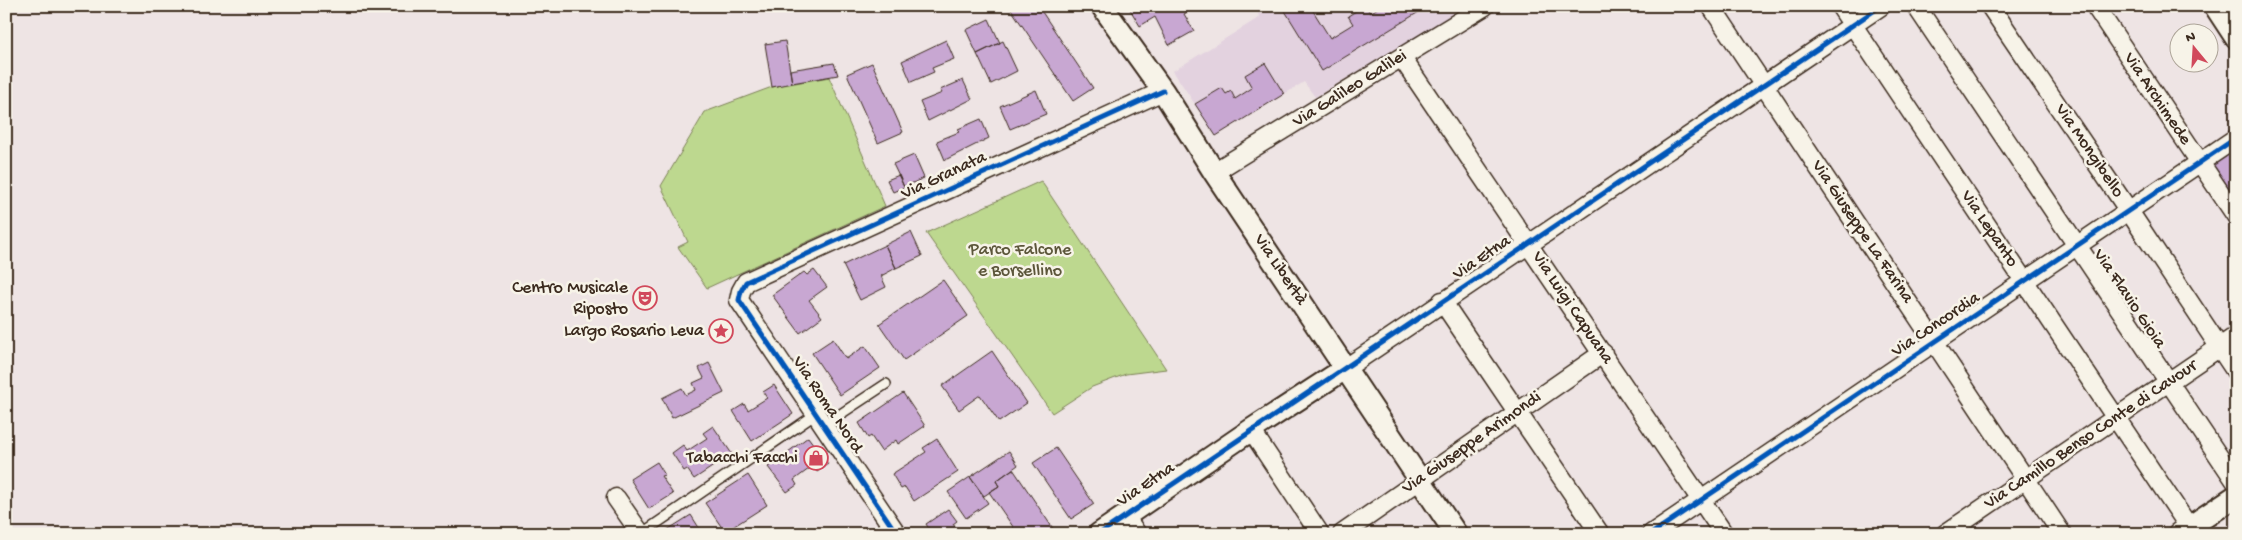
<svg xmlns="http://www.w3.org/2000/svg" width="2242" height="540" font-family="'Gochi Hand',sans-serif">
<style>
.built{fill:#e3d2df}
.green{fill:#bdd88f;stroke:#7c8156}
.building{fill:#c8a7d2;stroke:#3b2a1e}
.lines{fill:none;stroke-linecap:round;stroke-linejoin:round}
.service-casing{stroke:#3b2a1e;stroke-width:12}
.minor-casing{stroke:#3b2a1e;stroke-width:21}
.tertiary-casing{stroke:#3b2a1e;stroke-width:25}
.service{stroke:#f7f3e8;stroke-width:9}
.minor{stroke:#f7f3e8;stroke-width:18}
.tertiary{stroke:#f7f3e8;stroke-width:21}
.cycleway-casing{stroke:#f7f3e8;stroke-width:8}
.cycleway{stroke:#0057b8;stroke-width:5}
.labels{text-anchor:middle;dominant-baseline:central;stroke-width:5;stroke-linejoin:round;paint-order:stroke}
.street-label{font-size:18px;fill:#3b2a1e;stroke:#f7f3e8}
.park-label{font-size:18px;fill:#5c563a;stroke:#f7f3e8}
.poi-label{font-size:18px;fill:#3b2a1e;stroke:#f7f3e8;text-anchor:end}
</style>
<rect width="100%" height="100%" fill="#eee4e4"/>
<filter id="ink" filterUnits="userSpaceOnUse"><feTurbulence type="fractalNoise" baseFrequency=".02" numOctaves="2"/><feDisplacementMap in="SourceGraphic" scale="10" xChannelSelector="R" yChannelSelector="G"/><feConvolveMatrix kernelMatrix="1 2 1 2 8 2 1 2 1" color-interpolation-filters="sRGB"/></filter>
<g filter="url(#ink)">
<path class="built" d="M 1253,6 L 1451,6 L 1455,13 L 1315,97 L 1304,82 L 1216,136 L 1173,71 L 1260,17 Z"/>
<path class="green" d="M 829,77 L 885,206 L 707,288 L 678,247 L 688,242 L 661,186 L 705,112 L 772,87 Z
M 1041,181 L 1166,369 L 1126,374 L 1092,387 L 1052,413 L 926,233 Z"/>
<path class="building" d="M 1016,6 L 1038,6 L 1093,88 L 1073,101 L 1011,9 Z
M 1128,6 L 1197,6 L 1184,14 L 1194,31 L 1169,45 L 1155,17 L 1140,26 Z
M 1282,6 L 1310,6 L 1330,38 L 1353,24 L 1348,16 L 1364,6 L 1366,6 L 1370,13 L 1381,6 L 1427,7 L 1322,71 Z
M 989,19 L 1000,43 L 977,54 L 966,30 Z
M 946,40 L 954,59 L 932,68 L 934,72 L 911,82 L 902,61 Z
M 785,41 L 792,83 L 772,87 L 765,44 Z
M 1003,41 L 1017,71 L 991,84 L 977,54 Z
M 834,63 L 838,75 L 792,83 L 790,70 Z
M 872,63 L 903,132 L 878,143 L 847,74 Z
M 1265,63 L 1284,94 L 1216,136 L 1195,104 L 1222,88 L 1226,94 L 1231,91 L 1235,99 L 1252,88 L 1245,75 Z
M 963,80 L 972,99 L 928,121 L 920,102 L 942,93 L 940,90 Z
M 1036,90 L 1046,114 L 1010,129 L 1000,106 Z
M 981,119 L 989,138 L 945,160 L 937,141 L 959,132 L 958,129 Z
M 2236,147 L 2236,199 L 2212,164 Z
M 914,155 L 924,178 L 904,187 L 893,164 Z
M 899,175 L 904,187 L 893,192 L 887,180 Z
M 911,232 L 922,256 L 896,268 L 885,245 Z
M 885,245 L 896,268 L 881,276 L 886,287 L 860,300 L 843,265 Z
M 814,270 L 827,287 L 809,300 L 822,317 L 800,333 L 772,295 L 804,272 L 807,275 Z
M 943,280 L 968,316 L 904,360 L 879,324 Z
M 833,339 L 846,359 L 865,346 L 880,368 L 840,395 L 812,353 Z
M 992,351 L 1027,403 L 999,422 L 980,395 L 959,410 L 942,386 Z
M 709,363 L 724,393 L 672,418 L 662,398 L 682,388 L 686,395 L 696,390 L 693,383 L 704,378 L 699,368 Z
M 774,385 L 793,414 L 752,441 L 733,411 L 744,404 L 748,410 L 767,398 L 763,392 Z
M 903,393 L 925,426 L 898,444 L 896,440 L 881,451 L 871,436 L 868,438 L 859,423 Z
M 713,426 L 732,454 L 694,479 L 687,469 L 684,471 L 672,453 L 683,445 L 687,451 L 707,438 L 703,433 Z
M 808,437 L 828,464 L 817,472 L 813,466 L 794,480 L 797,485 L 787,492 L 768,467 Z
M 937,439 L 958,472 L 914,501 L 905,487 L 901,489 L 892,474 L 926,452 L 923,448 Z
M 1056,448 L 1094,504 L 1071,519 L 1033,463 Z
M 1009,451 L 1018,465 L 996,481 L 999,486 L 984,496 L 970,477 Z
M 657,462 L 665,475 L 661,476 L 673,494 L 649,509 L 630,479 Z
M 1013,469 L 1054,530 L 1048,534 L 1018,534 L 989,492 L 999,486 L 996,481 Z
M 748,475 L 767,505 L 725,532 L 705,503 Z
M 970,477 L 988,503 L 966,518 L 948,492 Z
M 948,509 L 957,521 L 953,524 L 960,534 L 932,534 L 926,524 Z
M 691,515 L 703,534 L 666,534 L 664,532 Z"/>
<g class="lines">
<g class="service-casing">
<path id="service" d="M 824,425 L 886,384
M 641,534 L 816,414"/>
</g>
<g class="minor-casing">
<path id="minor" d="M 1711,6 L 2062,534
M 1840,6 L 2189,527
M 1916,6 L 2236,482
M 1990,6 L 2129,211 L 2236,372
M 2095,6 L 2236,216
M 1402,58 L 1724,534
M 1214,172 L 1485,6
M 1442,301 L 1600,534
M 1346,368 L 1881,6
M 1251,430 L 1320,534
M 616,498 L 641,534
M 1125,516 L 1137,534
M 897,534 L 739,300 L 741,291 L 746,282 L 1163,91
M 1342,534 L 1603,353
M 1651,534 L 2236,138
M 1945,534 L 2236,336"/>
</g>
<g class="tertiary-casing">
<path id="tertiary" d="M 1102,6 L 1163,91 L 1214,172 L 1456,534
M 2215,6 L 2236,38
M 1099,534 L 1251,430 L 1346,368
M 2179,534 L 2236,496"/>
</g>
<use href="#service" class="service"/>
<use href="#minor" class="minor"/>
<use href="#tertiary" class="tertiary"/>
<g class="cycleway-casing">
<path id="cycleway" d="M 897,534 L 739,300 L 741,291 L 746,282 L 1163,91
M 1099,534 L 1881,6
M 1651,534 L 2236,138"/>
</g>
<use href="#cycleway" class="cycleway"/>
</g>
</g>
<defs>
<g id="theatre-ring" transform="scale(1.25)"><circle r="9.5" fill="#f7f3e8" stroke="#d1495b" stroke-width="1.5"/><path d="M-5-5.5Q0-4 5-5.5V0Q5 5 0 6Q-5 5-5 0ZM-3.3-2.5H-1v1.5H-3.3ZM1-2.5H3.3v1.5H1ZM-2.8 1Q0 5.5 2.8 1Z" fill="#d1495b"/></g>
<g id="sight-ring" transform="scale(1.25)"><circle r="9.5" fill="#f7f3e8" stroke="#d1495b" stroke-width="1.5"/><path d="M0-6L1.8-2.2L6-1.7L2.9 1.2L3.7 5.4L0 3.3L-3.7 5.4L-2.9 1.2L-6-1.7L-1.8-2.2Z" fill="#d1495b"/></g>
<g id="shop-ring" transform="scale(1.25)"><circle r="9.5" fill="#f7f3e8" stroke="#d1495b" stroke-width="1.5"/><path d="M-5-2.5h2.3a2.7 3.5 0 0 1 5.4 0H5L5.5 6h-11ZM-1.5-2.5h3a1.5 2.3 0 0 0-3 0Z" fill="#d1495b"/></g>
</defs>
<g fill-rule="evenodd">
<use href="#theatre-ring" x="645" y="298"/>
<use href="#sight-ring" x="721" y="331"/>
<use href="#shop-ring" x="816" y="458"/>
</g>
<g class="labels">
<g class="street-label">
<text transform="translate(1350 89) rotate(-32)">Via Galileo Galilei</text>
<text transform="translate(2157 99) rotate(56)">Via Archimede</text>
<text transform="translate(2089 151) rotate(56)">Via Mongibello</text>
<text transform="translate(944 176) rotate(-25)">Via Granata</text>
<text transform="translate(1989 229) rotate(56)">Via Lepanto</text>
<text transform="translate(1862 232) rotate(56)">Via Giuseppe La Farina</text>
<text transform="translate(1482 258) rotate(-34)">Via Etna</text>
<text transform="translate(1280 270) rotate(56)">Via Libertà</text>
<text transform="translate(2129 299) rotate(56)">Via Flavio Gioia</text>
<text transform="translate(1572 308) rotate(56)">Via Luigi Capuana</text>
<text transform="translate(1936 325) rotate(-34)">Via Concordia</text>
<text transform="translate(827 405) rotate(56)">Via Roma Nord</text>
<text transform="translate(2091 435) rotate(-34)">Via Camillo Benso Conte di Cavour</text>
<text transform="translate(1472 443) rotate(-35)">Via Giuseppe Arimondi</text>
<text transform="translate(1146 485) rotate(-34)">Via Etna</text>
</g>
<g class="park-label">
<text x="1020" y="250">Parco Falcone<tspan x="1020" dy="21">e Borsellino</tspan></text>
</g>
<g class="poi-label">
<text x="628" y="288">Centro Musicale<tspan x="628" dy="21">Riposto</tspan></text>
<text x="704" y="331">Largo Rosario Leva</text>
<text x="798" y="458">Tabacchi Facchi</text>
</g>
</g>
<rect width="2242" height="540" fill="none" stroke="#f7f3e8" stroke-width="25"/>
<rect x="12" y="12" width="2217" height="515" fill="none" stroke="#3b2a1e" stroke-width="2" filter="url(#ink)"/>
<g transform="translate(2194 48) rotate(342)"><circle r="24" fill="#f7f3e8" stroke="#aca397"/>
<path d="M0-4L9 19L0 12L-9 19Z" fill="#d1495b"/>
<text y="-8" font-size="14" font-weight="bold" text-anchor="middle" fill="#3b2a1e">N</text>
</g>
</svg>
